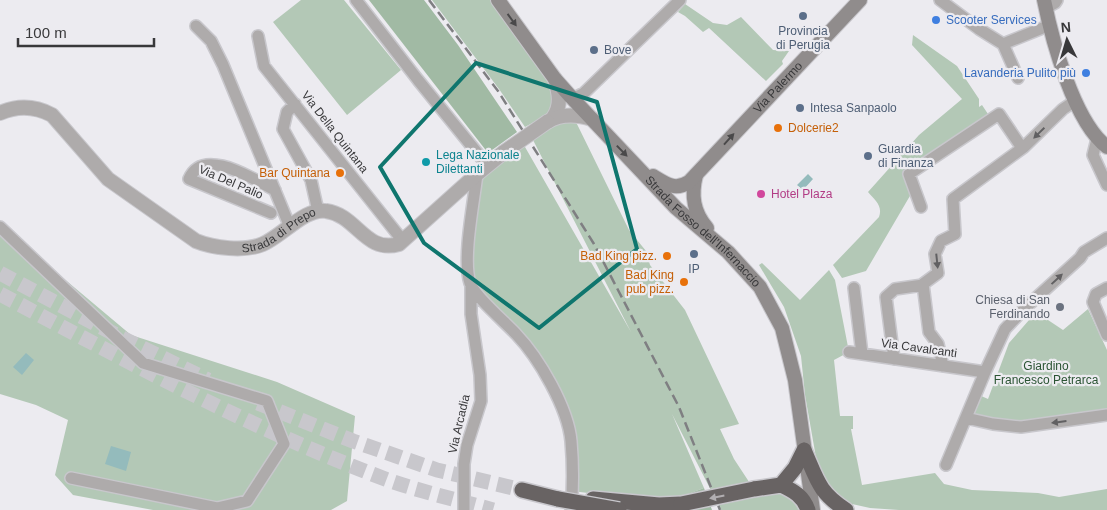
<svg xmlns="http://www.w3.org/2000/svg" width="1107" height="510" font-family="Helvetica,sans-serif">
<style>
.green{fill:#b3c8b6}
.forest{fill:#a1baa4}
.water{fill:#94bbbc}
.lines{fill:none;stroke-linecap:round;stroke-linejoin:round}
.motorway-tunnel{stroke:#c8c7cc;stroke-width:15;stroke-dasharray:15 8;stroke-linecap:butt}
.minor-casing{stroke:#c8c7cc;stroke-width:14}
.tertiary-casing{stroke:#c8c7cc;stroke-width:16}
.secondary-casing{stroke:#c8c7cc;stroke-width:16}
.motorway-casing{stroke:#c8c7cc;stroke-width:18}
.minor{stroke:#aeabab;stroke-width:11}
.tertiary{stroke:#aeabab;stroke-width:14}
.secondary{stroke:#908c8c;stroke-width:14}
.motorway{stroke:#686363;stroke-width:15}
.rail{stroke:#7f7f82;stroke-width:2.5;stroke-dasharray:10 5;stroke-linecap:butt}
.tertiary-bridge-casing{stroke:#c8c7cc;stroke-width:16;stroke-linecap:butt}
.motorway-bridge-casing{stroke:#c8c7cc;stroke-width:18;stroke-linecap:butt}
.tertiary-bridge{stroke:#aeabab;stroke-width:14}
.motorway-bridge{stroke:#686363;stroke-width:15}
.oneway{fill:#4a494a}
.oneway2{fill:#616062}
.oneway3{fill:#b1aeb1}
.marked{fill:none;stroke:#0f766e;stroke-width:4;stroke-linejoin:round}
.service-dot{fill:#5c6f8a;stroke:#ecebf0;stroke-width:2}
.shop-dot{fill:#3f7fe0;stroke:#ecebf0;stroke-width:2}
.food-dot{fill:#e8710a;stroke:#ecebf0;stroke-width:2}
.culture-dot{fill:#0f9aa8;stroke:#ecebf0;stroke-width:2}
.hotel-dot{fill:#d1479c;stroke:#ecebf0;stroke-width:2}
.worship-dot{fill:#6b7280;stroke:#ecebf0;stroke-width:2}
.labels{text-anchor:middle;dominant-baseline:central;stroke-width:4.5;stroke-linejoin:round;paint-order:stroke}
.shop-label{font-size:12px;fill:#366cbe;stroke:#ecebf0;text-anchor:start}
.service-label{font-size:12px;fill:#4e5e75;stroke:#ecebf0;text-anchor:start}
.street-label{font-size:12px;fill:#38383a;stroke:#ecebf0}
.food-label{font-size:12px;fill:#c56008;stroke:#ecebf0;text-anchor:end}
.culture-label{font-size:12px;fill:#0d838f;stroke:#ecebf0;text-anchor:start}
.hotel-label{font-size:12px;fill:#b23c85;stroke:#ecebf0;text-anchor:start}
.worship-label{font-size:12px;fill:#5b616d;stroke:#ecebf0;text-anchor:end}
.park-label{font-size:12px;fill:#2b5434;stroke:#ecebf0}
</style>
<rect width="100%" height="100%" fill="#ecebf0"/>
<path class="green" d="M 301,0 L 344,0 L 401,70 L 347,115 L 273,22 Z
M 432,0 L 495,0 L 551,78 L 557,102 L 547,115 L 525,127 L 499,89 Z
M 685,4 L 713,23 L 727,25 L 741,17 L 773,50 L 789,51 L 782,61 L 783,64 L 766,81 L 709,28 L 703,32 L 685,16 L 678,12 Z
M 913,35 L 957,66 L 979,99 L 979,107 L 982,105 L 988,114 L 907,173 L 914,189 L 866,271 L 842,278 L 833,265 L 879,217 C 883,206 875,200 868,192 L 919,135 L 962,99 L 912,45 Z
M 575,120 L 629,230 L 646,251 L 650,265 L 685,310 L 739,424 L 720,429 L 734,459 L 757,494 L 780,491 L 798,501 L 801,510 L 721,510 L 672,414 L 704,488 L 677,498 L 620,497 L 572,491 L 571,440 L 546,374 L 480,297 L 467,267 L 477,174 L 521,140 L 631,332 L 533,140 L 554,124 Z
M 0,225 L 131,335 L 277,382 L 355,416 L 347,501 L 331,510 L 153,510 L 73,495 L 55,475 L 68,420 L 36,405 L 0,394 Z
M 762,263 L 800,300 L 829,270 L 835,280 L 849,352 L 834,360 L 840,416 L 853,416 L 853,429 L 851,429 L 862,485 L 935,473 L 944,484 L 972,490 L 1038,493 L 1059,497 L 1107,489 L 1107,510 L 899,510 L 870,508 L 834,500 L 818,469 L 805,395 L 801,356 L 784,307 L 759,265 Z
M 1088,309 L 1107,350 L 1107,408 L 1105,410 L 1021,422 L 995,421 L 974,414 L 979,395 L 988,399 L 1009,343 L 1036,312 L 1063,330 Z"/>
<path class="forest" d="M 369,0 L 424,0 L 458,45 L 517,132 L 488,153 Z
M 704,488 L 712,510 L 681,510 L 677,498 Z"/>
<path class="water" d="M 808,174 L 813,179 L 803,190 L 797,185 Z
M 26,353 L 34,360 L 22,375 L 13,367 Z
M 111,446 L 131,452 L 126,471 L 105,464 Z"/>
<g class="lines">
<path class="motorway-tunnel" d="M 0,273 L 122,338 L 208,380
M 0,294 C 127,361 253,430 388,480 C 422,492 458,500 493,510
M 258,403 L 353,441 L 437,470 L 522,490"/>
<g class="minor-casing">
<path id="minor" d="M 356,0 L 418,80 L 487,165
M 940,0 L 979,29 L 1003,44 L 1050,25
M 1046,8 L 1055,3 L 1057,0
M 196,26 L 211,41 L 223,65 L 290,227
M 258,36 L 264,66 L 403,241
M 1003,44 L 1018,78
M 573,99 L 584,93 L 680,0
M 295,104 L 287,112 L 283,129 L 311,180 L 318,211
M 1097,139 L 1093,155 L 1107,185
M 477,174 C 474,201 462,259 470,283 C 475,297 505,322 516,334 C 539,358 568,408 571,441 C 573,464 573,488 571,510
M 921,207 L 909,174 L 999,114 L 1022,148
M 271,213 L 189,179 C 203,146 253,179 275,190
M 0,227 L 143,363 L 267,401 L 284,444 L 247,501 L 217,508 L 71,478
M 854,288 L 862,354
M 1107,288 L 1096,294 L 1093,302 L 1107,335
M 849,352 L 985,372
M 894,359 L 886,297 L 895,289 L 923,285
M 943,366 L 938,344 L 929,332 L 923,284 L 938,273 L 935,254 L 941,241 L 955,234 L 953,199 L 1024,147 L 1063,109 L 1075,101
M 966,418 L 993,424 L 1021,427 L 1107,415
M 946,465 L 985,372 L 1005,329 L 1025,308 L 1080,258 L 1084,252 L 1107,238
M 464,510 L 464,464 L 467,445 L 481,401 L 480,375 L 471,314 L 471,285"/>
</g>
<g class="tertiary-casing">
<g id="tertiary">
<path id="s1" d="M 0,113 C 18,105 35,106 52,115 L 108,179 L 196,241 C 213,248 245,252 263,244 C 282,236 306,207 326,211 C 357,215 365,254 399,244 L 477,174 L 504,152"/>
<path d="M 553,118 C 562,105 559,93 555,79"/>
<path d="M 547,122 C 561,113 576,114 592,119"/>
</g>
</g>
<g class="secondary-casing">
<g id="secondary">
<path id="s2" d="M 498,0 L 555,79 L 571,97 L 676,208 L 728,252 L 760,287 L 782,328 L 795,380 L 813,510"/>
<path d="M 1044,0 C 1052,40 1074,122 1107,147"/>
<path d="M 696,175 C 691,195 693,212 707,228"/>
<path id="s3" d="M 653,176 C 666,184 675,191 689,182 L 860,0"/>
</g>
</g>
<g class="motorway-casing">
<path id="motorway" d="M 804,450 C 817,479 818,492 846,510
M 781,485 C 794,491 803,496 808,510
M 754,489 L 781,485 L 795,468 L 804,450
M 522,490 L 558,499
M 593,499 L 659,505 L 681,504"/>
</g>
<use href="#minor" class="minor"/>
<use href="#tertiary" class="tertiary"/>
<use href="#secondary" class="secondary"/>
<use href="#motorway" class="motorway"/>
<path class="rail" d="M 429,0 L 498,91 L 594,244 L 679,407 L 720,510"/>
<g class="tertiary-bridge-casing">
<path id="tertiary-bridge" d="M 504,152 L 547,122"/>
</g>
<g class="motorway-bridge-casing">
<path id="motorway-bridge" d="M 558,499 L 619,510
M 681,504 L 754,489"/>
</g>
<use href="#tertiary-bridge" class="tertiary-bridge"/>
<use href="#motorway-bridge" class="motorway-bridge"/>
</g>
<defs><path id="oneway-solid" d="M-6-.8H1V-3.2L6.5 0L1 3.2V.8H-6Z" transform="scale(1.25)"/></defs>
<g class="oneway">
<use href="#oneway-solid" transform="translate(512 20) rotate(54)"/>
<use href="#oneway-solid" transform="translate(729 139) rotate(-48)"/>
<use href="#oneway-solid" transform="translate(622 151) rotate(46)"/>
</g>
<g class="oneway2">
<use href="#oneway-solid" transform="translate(1039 133) rotate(136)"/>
<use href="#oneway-solid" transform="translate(937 261) rotate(84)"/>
<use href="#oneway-solid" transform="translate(1057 279) rotate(-43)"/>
<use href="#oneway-solid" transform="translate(1059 422) rotate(173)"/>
</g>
<use class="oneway3" href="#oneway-solid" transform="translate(717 497) rotate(169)"/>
<path class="marked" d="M 476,63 L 597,102 L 637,249 L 539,328 L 424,243 L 380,167 Z"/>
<g class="service-dot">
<circle cx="803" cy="16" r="5"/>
<circle cx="594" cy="50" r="5"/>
<circle cx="800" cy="108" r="5"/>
<circle cx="868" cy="156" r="5"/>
<circle cx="694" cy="254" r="5"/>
</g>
<g class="shop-dot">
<circle cx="936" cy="20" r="5"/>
<circle cx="1086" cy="73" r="5"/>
</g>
<g class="food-dot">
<circle cx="778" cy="128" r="5"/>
<circle cx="340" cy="173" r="5"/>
<circle cx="667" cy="256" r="5"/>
<circle cx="684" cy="282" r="5"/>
</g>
<circle class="culture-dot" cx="426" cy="162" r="5"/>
<circle class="hotel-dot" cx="761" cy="194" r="5"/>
<circle class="worship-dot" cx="1060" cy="307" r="5"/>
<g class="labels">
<g class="shop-label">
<text x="946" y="20">Scooter Services</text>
<text x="1076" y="73" text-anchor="end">Lavanderia Pulito più</text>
</g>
<g class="service-label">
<text x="803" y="31" text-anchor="middle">Provincia<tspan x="803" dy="14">di Perugia</tspan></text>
<text x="604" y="50">Bove</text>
<text x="810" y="108">Intesa Sanpaolo</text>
<text x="878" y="149">Guardia<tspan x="878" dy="14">di Finanza</tspan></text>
<text x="694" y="269" text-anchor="middle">IP</text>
</g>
<g class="street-label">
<text stroke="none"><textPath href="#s3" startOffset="169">Via Palermo</textPath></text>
<text transform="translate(335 132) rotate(52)">Via Della Quintana</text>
<text transform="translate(231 182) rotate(23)">Via Del Palio</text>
<text stroke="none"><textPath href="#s1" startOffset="335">Strada di Prepo</textPath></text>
<text stroke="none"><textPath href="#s2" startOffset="310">Strada Fosso dell'Infernaccio</textPath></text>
<text transform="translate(919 348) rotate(8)">Via Cavalcanti</text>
<text transform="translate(459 424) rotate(-77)">Via Arcadia</text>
</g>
<g class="food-label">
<text x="788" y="128" text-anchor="start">Dolcerie2</text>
<text x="330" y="173">Bar Quintana</text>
<text x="657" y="256">Bad King pizz.</text>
<text x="674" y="275">Bad King<tspan x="674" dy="14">pub pizz.</tspan></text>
</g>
<g class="culture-label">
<text x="436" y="155">Lega Nazionale<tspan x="436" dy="14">Dilettanti</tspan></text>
</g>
<g class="hotel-label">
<text x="771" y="194">Hotel Plaza</text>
</g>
<g class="worship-label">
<text x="1050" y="300">Chiesa di San<tspan x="1050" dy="14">Ferdinando</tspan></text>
</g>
<g class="park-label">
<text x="1046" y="366">Giardino<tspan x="1046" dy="14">Francesco Petrarca</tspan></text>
</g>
</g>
<g transform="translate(1067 40) rotate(355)" stroke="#ecebf0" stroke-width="4" paint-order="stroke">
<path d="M0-4L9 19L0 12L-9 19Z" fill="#38383a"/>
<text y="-8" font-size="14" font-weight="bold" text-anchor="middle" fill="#38383a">N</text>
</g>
<path d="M18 38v8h136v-8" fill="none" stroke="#38383a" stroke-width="2.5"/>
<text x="25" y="38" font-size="15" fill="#38383a" stroke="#ecebf0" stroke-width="4" paint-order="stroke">100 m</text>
</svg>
